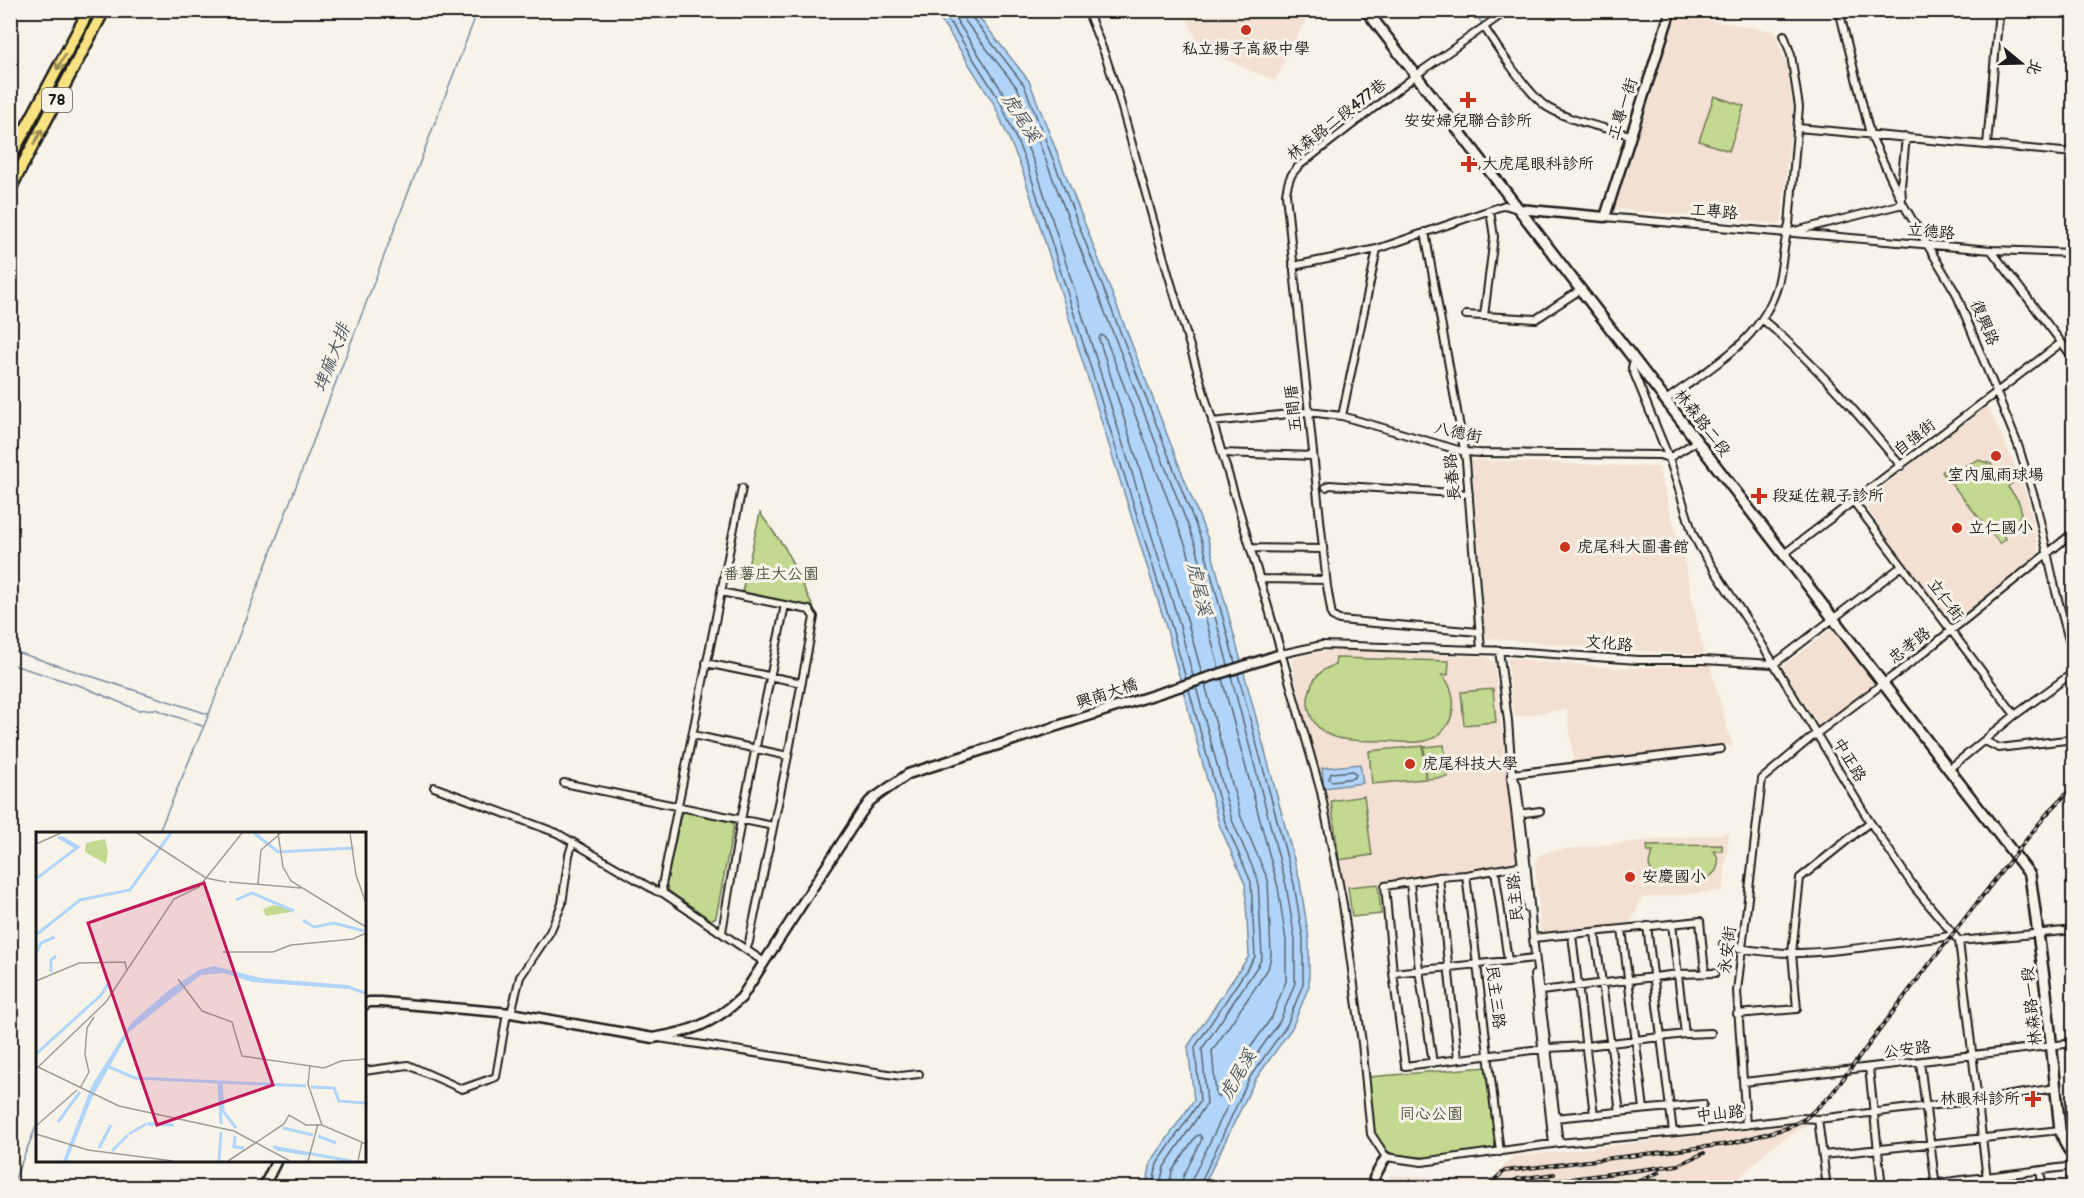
<svg xmlns="http://www.w3.org/2000/svg" width="2084" height="1198" font-family="'Balsamiq Sans','LXGW WenKai TC',sans-serif">
<style>
.built{fill:#f3e0d2}
.green{fill:#c2d98f;stroke:#6f7a56;stroke-width:1.5}
.water{fill:#b1d5f9;stroke:#758ba1;stroke-width:1.5}
.lines{fill:none;stroke-linecap:round;stroke-linejoin:round}
.shore{stroke:#586674;stroke-width:1.5}
.stream{stroke:#758ba1;stroke-width:1.5}
.minor-casing{stroke:#1c1c1c;stroke-width:10}
.tertiary-casing{stroke:#1c1c1c;stroke-width:13}
.secondary-casing{stroke:#1c1c1c;stroke-width:14}
.trunk-casing{stroke:#1c1c1c;stroke-width:15}
.minor{stroke:#f7f3e8;stroke-width:6}
.tertiary{stroke:#f7f3e8;stroke-width:8}
.secondary{stroke:#f7f3e8;stroke-width:9}
.trunk{stroke:#f8e281;stroke-width:10}
.rail-casing{stroke:#1c1c1c;stroke-width:4}
.rail{stroke:#f7f3e8;stroke-width:1.5;stroke-dasharray:4.5;stroke-linecap:butt}
.oneway{stroke:#958954}
.poi-dot{fill:#c8321e;stroke:#f7f3e8;stroke-width:2}
.labels{text-anchor:middle;dominant-baseline:central;stroke-width:6;stroke-linejoin:round;paint-order:stroke}
.shield{fill:#f7f3e8;stroke:#5e5c59;stroke-width:1.5}
.shield-label{font-size:15px;font-weight:bold;fill:#1c1c1c}
.poi-label{font-size:16px;fill:#1c1c1c;stroke:#f7f3e8;text-anchor:start}
.street-label{font-size:16px;fill:#1c1c1c;stroke:#f7f3e8}
.park-label{font-size:16px;fill:#4e553e;stroke:#f7f3e8}
.water-label{font-size:18px;font-style:italic;fill:#49545e;stroke:#f7f3e8}
.inset-river{fill:none;stroke:#b1d5f9;stroke-width:3}
.inset-road{fill:none;stroke:#9f9d96;stroke-width:1.5}
.view{fill:#c2185b;fill-opacity:0.15;stroke:#c2185b;stroke-width:3}
.inset-edge{fill:none;stroke:#1c1c1c;stroke-width:3}
</style>
<rect width="100%" height="100%" fill="#f7f3e8"/>
<filter id="ink" filterUnits="userSpaceOnUse"><feTurbulence type="fractalNoise" baseFrequency=".0167" numOctaves="2"/><feDisplacementMap in="SourceGraphic" scale="12" xChannelSelector="R" yChannelSelector="G"/><feConvolveMatrix kernelMatrix="1 2 1 2 8 2 1 2 1" color-interpolation-filters="sRGB"/></filter>
<g filter="url(#ink)">
<path class="built" d="M 1183,11 L 1310,11 L 1275,81 L 1201,49 Z
M 1675,15 L 1774,31 L 1788,70 L 1793,107 L 1781,224 L 1614,209 L 1612,205 Z
M 1985,407 L 1989,409 L 2019,474 L 2029,503 L 2039,553 L 1951,624 L 1900,557 L 1863,502 Z
M 1472,460 L 1658,467 L 1686,568 L 1704,654 L 1633,651 L 1485,638 Z
M 1834,627 L 1876,684 L 1820,727 L 1782,667 Z
M 1339,650 L 1485,657 L 1494,662 L 1518,865 L 1343,887 L 1291,659 L 1321,652 Z
M 1507,658 L 1615,668 L 1710,665 L 1733,748 L 1726,745 L 1574,762 L 1567,709 L 1515,717 Z
M 1729,833 L 1723,891 L 1642,898 L 1629,926 L 1559,935 L 1541,934 L 1535,863 L 1540,855 L 1549,851 L 1621,843 Z
M 1810,1123 L 1771,1147 L 1735,1182 L 1737,1187 L 1388,1187 L 1390,1175 L 1491,1181 L 1513,1157 Z"/>
<path class="green" d="M 1714,96 L 1744,106 L 1729,151 L 1699,141 Z
M 1978,460 L 1991,464 L 2002,479 L 2009,476 L 2013,482 L 2008,487 C 2011,492 2017,497 2019,503 C 2026,517 2012,529 1999,530 L 2006,539 L 2000,544 L 1942,472 L 1949,466 L 1959,477 L 1966,465 Z
M 760,513 L 785,548 L 814,609 L 742,592 Z
M 1336,658 L 1449,661 L 1448,675 L 1442,675 C 1462,696 1455,734 1425,741 C 1413,744 1397,741 1384,741 C 1359,740 1323,745 1311,716 C 1308,709 1307,701 1309,694 C 1312,679 1320,669 1335,665 Z
M 1493,689 L 1496,722 L 1464,725 L 1461,692 Z
M 1444,745 L 1448,777 L 1427,779 L 1424,747 Z
M 1423,746 L 1425,779 L 1372,784 L 1369,751 Z
M 1364,796 L 1372,855 L 1339,860 L 1331,801 Z
M 684,811 L 731,822 L 734,824 L 716,917 L 711,920 L 669,891 L 666,884 L 681,814 Z
M 1722,845 L 1722,851 L 1714,851 C 1721,860 1719,871 1709,877 C 1691,881 1634,886 1653,852 L 1648,852 L 1647,846 Z
M 1378,884 L 1381,914 L 1352,917 L 1348,887 Z
M 1487,1067 L 1498,1148 L 1429,1158 L 1388,1154 L 1374,1134 L 1369,1077 Z"/>
<path class="water" d="M 933,11 L 974,11 L 1029,81 L 1209,542 L 1300,882 L 1309,939 L 1309,986 L 1292,1028 L 1255,1080 L 1203,1187 L 1146,1187 L 1151,1162 L 1194,1100 L 1188,1046 L 1249,956 L 1245,884 L 1219,824 L 1165,623 L 1022,169 L 994,104 L 947,29 Z
M 1360,764 L 1363,783 L 1324,788 L 1322,768 Z"/>
<g class="lines">
<path class="shore" d="M 940,10 L 952,25 L 1000,101 L 1028,167 L 1170,621 L 1186,679
M 950,10 L 1006,97 L 1035,165 L 1178,619 L 1193,676
M 962,10 L 965,21 L 1018,89 L 1196,546 L 1228,665
M 970,10 L 971,16 L 1024,85 L 1203,544 L 1235,663
M 1202,674 L 1186,616 L 1099,339 L 1101,335 L 1105,337 L 1187,549 L 1219,668
M 1205,684 L 1241,817 L 1268,880 L 1271,956 L 1268,969 L 1212,1051 L 1216,1096 L 1219,1098 L 1236,1068 L 1272,1017 L 1286,981 L 1286,941 L 1278,887 L 1222,679
M 1353,771 L 1356,775 L 1354,778 L 1332,781 L 1329,779 L 1331,773 Z
M 1152,1188 L 1157,1164 L 1200,1101 L 1195,1047 L 1255,957 L 1251,882 L 1225,822 L 1189,690
M 1159,1188 L 1164,1167 L 1207,1103 L 1202,1049 L 1259,964 L 1262,957 L 1258,880 L 1232,820 L 1196,687
M 1169,1188 L 1172,1171 L 1196,1136 L 1200,1135 L 1202,1139 L 1183,1177 L 1182,1188
M 1191,1188 L 1192,1179 L 1243,1074 L 1280,1021 L 1295,983 L 1295,940 L 1286,885 L 1231,676
M 1198,1188 L 1250,1077 L 1287,1025 L 1303,984 L 1303,939 L 1294,884 L 1238,674"/>
<path class="stream" d="M 1472,10 L 1482,23
M 10,650 L 208,714
M 10,664 L 81,686 L 138,710 L 155,709 L 202,726
M 158,834 L 209,714 L 478,10
M 11,1188 L 38,1122"/>
<g class="minor-casing">
<path id="minor" d="M 1087,10 L 1105,55 L 1118,94 L 1168,273 L 1269,610 L 1321,792 L 1343,904 L 1362,1043 L 1371,1134 L 1386,1157 L 1422,1162 L 1559,1143 L 1710,1129 L 1801,1118 L 1818,1119 L 1979,1100 L 2056,1088
M 1839,10 L 1870,134 L 1903,204 L 1956,293 L 2018,445 L 2036,503 L 2056,592 L 2074,659
M 1484,27 C 1496,46 1529,95 1547,107 C 1571,122 1603,127 1630,135
M 1798,128 L 2074,153
M 1987,145 L 1999,10
M 1902,198 L 1901,186 L 1906,137
M 1605,217 L 1787,233 L 1903,204
M 1425,232 L 1466,461 L 1481,650
M 1793,233 L 1991,250 L 2074,253
M 1991,250 L 2074,359
M 1293,266 L 1377,249 L 1505,205 L 1517,209
M 1466,315 L 1536,319 L 1580,290
M 1484,316 L 1494,237 L 1490,211
M 1763,320 C 1815,363 1858,414 1901,466
M 1634,358 L 1632,368 L 1669,458 L 1693,534 L 1700,548 L 1754,631 L 1870,822 L 1914,887 L 1959,941 L 1988,1188
M 1666,400 C 1711,367 1762,341 1778,284 C 1783,264 1783,244 1789,225 L 1799,107 L 1791,55 L 1784,35
M 1342,416 L 1377,249
M 1212,422 L 1308,412 L 1342,416 L 1465,452 L 1480,453 L 1659,455 L 1669,458 L 1697,441
M 1222,453 L 1312,456
M 1326,487 L 1329,485 L 1469,494
M 742,488 L 662,885 L 663,893 L 764,962
M 1853,501 L 2015,715
M 1250,548 L 1323,549
M 1784,554 L 2061,343
M 1259,579 L 1326,580
M 721,592 L 809,610 L 814,617 L 788,756 L 749,942 L 746,950
M 1479,632 L 1339,620 L 1332,616 L 1327,586 L 1286,194 C 1288,181 1290,174 1300,165 L 1423,70 L 1508,10
M 1499,650 L 1508,721 L 1512,774 L 1517,785 L 1525,850 L 1533,938 L 1559,1143
M 1281,654 L 1322,645 L 1509,651 L 1638,660 L 1703,660 L 1774,664 L 1902,566
M 706,663 L 802,683
M 693,735 L 788,756
M 1985,741 L 1999,748 L 2074,739
M 1949,769 L 2015,715 L 2074,672
M 1512,774 L 1721,749
M 1511,778 L 1527,908
M 564,783 L 773,826
M 434,787 L 557,833 L 656,891 L 663,893
M 1517,814 L 1540,811
M 1495,870 L 1466,875 L 1500,1152
M 1410,882 L 1385,886 L 1393,973 L 1405,1066 L 1548,1048 L 1586,1046 L 1685,1034 L 1711,1033
M 1672,924 L 1685,1034
M 1647,926 L 1673,1132
M 1622,929 L 1644,1109
M 722,932 L 741,820 L 785,605
M 1595,933 L 1620,1112
M 1572,935 L 1594,1115
M 1533,938 L 1700,921 L 1705,973
M 1959,941 L 2074,930
M 1723,944 C 1792,964 1868,945 1939,938 L 1953,935
M 1508,961 L 1495,870 L 1524,865
M 1393,973 L 1535,958
M 1534,975 L 1553,1144
M 1541,991 L 1678,974 L 1715,973
M 511,1013 L 520,977 L 550,932 L 562,904 L 569,855 L 573,842
M 1737,1014 L 1797,1009 L 1792,953 L 1800,878 L 1870,822
M 659,1038 L 901,1076 L 919,1074
M 1458,1059 L 1439,877 L 1466,875
M 1920,1062 L 1936,1188
M 1433,1063 L 1419,970 L 1410,882 L 1439,877
M 1869,1068 L 1882,1188
M 364,1071 L 408,1065 L 462,1089 L 496,1077 L 507,1013
M 1744,1082 L 2074,1043
M 1554,1118 L 1703,1104
M 1818,1119 L 1827,1188
M 1746,1125 L 1737,991 L 1762,779 L 1812,737 L 1917,658 L 2074,532
M 1823,1155 L 2060,1130
M 2040,1171 L 2043,1188
M 1899,1188 L 2074,1166"/>
</g>
<g class="tertiary-casing">
<path id="tertiary" d="M 1519,209 L 1605,217 L 1671,10
M 364,1005 L 369,1002 L 381,1002 L 511,1013 L 653,1038 C 690,1032 713,1024 741,998 L 861,813 L 870,801 L 908,774 L 1281,654
M 263,1188 L 277,1160
M 1373,1188 L 1374,1178 L 1386,1157"/>
</g>
<g class="secondary-casing">
<path id="secondary" d="M 1366,10 L 2030,875 L 2046,992 L 2060,1130 L 2066,1145 L 2074,1158"/>
</g>
<g class="trunk-casing">
<path id="trunk" d="M 10,158 L 89,10
M 10,189 L 104,10"/>
</g>
<use href="#minor" class="minor"/>
<use href="#tertiary" class="tertiary"/>
<use href="#secondary" class="secondary"/>
<use href="#trunk" class="trunk"/>
<g class="rail-casing">
<path id="rail" d="M 1546,1182 L 1678,1165 L 1704,1153
M 1484,1188 L 1505,1171 L 1729,1144 L 1787,1128 L 1806,1118 L 1831,1095 L 1914,984 L 2015,854 L 2046,815 L 2074,786
M 1502,1188 L 1518,1179 L 1554,1174
M 1626,1188 L 1659,1172"/>
</g>
<use href="#rail" class="rail"/>
</g>
<defs><path id="oneway-shaft" d="M-6 0H5M1.5-3L5.5 0L1.5 3" fill="none" stroke-width="1.6" stroke-linecap="round" stroke-linejoin="round" transform="scale(1.5)"/></defs>
<g class="oneway">
<use href="#oneway-shaft" transform="translate(61 62) rotate(119)"/>
<use href="#oneway-shaft" transform="translate(38 137) rotate(-62)"/>
</g>
</g>
<g class="poi-dot">
<circle cx="1246" cy="30" r="6"/>
<path d="M1465 91h6v6h6v6h-6v6h-6v-6h-6v-6h6z"/>
<path d="M1466 155h6v6h6v6h-6v6h-6v-6h-6v-6h6z"/>
<circle cx="1996" cy="456" r="6"/>
<path d="M1756 487h6v6h6v6h-6v6h-6v-6h-6v-6h6z"/>
<circle cx="1957" cy="528" r="6"/>
<circle cx="1565" cy="547" r="6"/>
<circle cx="1410" cy="764" r="6"/>
<circle cx="1630" cy="877" r="6"/>
<path d="M2030 1090h6v6h6v6h-6v6h-6v-6h-6v-6h6z"/>
</g>
<g class="labels">
<rect class="shield" x="42" y="88" width="30" height="24" rx="4.5"/>
<g class="shield-label">
<text x="57" y="100">78</text>
</g>
<g class="poi-label">
<text x="1246" y="49" text-anchor="middle">私立揚子高級中學</text>
<text x="1468" y="121" text-anchor="middle">安安婦兒聯合診所</text>
<text x="1482" y="164">大虎尾眼科診所</text>
<text x="1996" y="475" text-anchor="middle">室內風雨球場</text>
<text x="1772" y="496">段延佐親子診所</text>
<text x="1969" y="528">立仁國小</text>
<text x="1577" y="547">虎尾科大圖書館</text>
<text x="1422" y="764">虎尾科技大學</text>
<text x="1642" y="877">安慶國小</text>
<text x="2020" y="1099" text-anchor="end">林眼科診所</text>
</g>
<g class="street-label">
<text transform="translate(1623 109) rotate(-72)">工專一街</text>
<text transform="translate(1337 120) rotate(-38)">林森路二段477巷</text>
<text transform="translate(1714 212) rotate(5)">工專路</text>
<text transform="translate(1931 232) rotate(5)">立德路</text>
<text transform="translate(1984 323) rotate(67)">復興路</text>
<text transform="translate(1294 408) rotate(-96)">五間厝</text>
<text transform="translate(1702 423) rotate(52)">林森路二段</text>
<text transform="translate(1458 433) rotate(12)">八德街</text>
<text transform="translate(1915 438) rotate(-38)">自強街</text>
<text transform="translate(1453 477) rotate(-96)">長春路</text>
<text transform="translate(1945 600) rotate(53)">立仁街</text>
<text transform="translate(1609 644) rotate(5)">文化路</text>
<text transform="translate(1910 646) rotate(-38)">忠孝路</text>
<text transform="translate(1107 694) rotate(-18)">興南大橋</text>
<text transform="translate(1849 760) rotate(59)">中正路</text>
<text transform="translate(1516 898) rotate(-95)">民主路</text>
<text transform="translate(1728 950) rotate(-83)">永安街</text>
<text transform="translate(1495 997) rotate(83)">民主三路</text>
<text transform="translate(2032 1006) rotate(-96)">林森路一段</text>
<text transform="translate(1907 1050) rotate(-7)">公安路</text>
<text transform="translate(1720 1114) rotate(-6)">中山路</text>
</g>
<g class="park-label">
<text x="771" y="574">番薯庄大公園</text>
<text x="1431" y="1114">同心公園</text>
</g>
<g class="water-label">
<text transform="translate(1021 118) rotate(57)">虎尾溪</text>
<text transform="translate(332 358) rotate(-69)">埤麻大排</text>
<text transform="translate(1199 589) rotate(77)">虎尾溪</text>
<text transform="translate(1238 1075) rotate(-60)">虎尾溪</text>
</g>
</g>
<g transform="translate(36 832)">
<rect width="330" height="330" fill="#f7f3e8"/>
<path d="M 69,7 L 72,19 L 70,32 L 49,20 L 50,11 ZM 238,73 L 252,77 L 255,80 L 230,84 L 227,77 Z" fill="#c2d98f"/>
<path d="M 178,134 L 225,146 L 312,153 L 330,160 L 330,163 L 313,157 L 216,150 L 188,141 L 165,143 L 93,200 L 56,266 L 31,329 L 27,329 L 56,253 L 95,191 L 133,158 L 163,138 Z" fill="#b1d5f9"/>
<path class="inset-river" d="M 218,1 L 242,20 L 318,16M 22,5 L 41,16M 0,47 L 42,15 L 25,5M 200,68 L 216,61 L 258,79M 267,88 L 278,95 L 298,91 L 328,99M 0,103 L 44,68 L 94,58 L 135,1M 0,121 L 5,111 L 19,105M 15,140 L 15,128 L 20,124M 0,222 L 65,163 L 74,149M 71,234 L 99,246 L 270,254M 185,249 L 187,279 L 200,296M 183,250 L 185,292M 275,255 L 298,256 L 303,269 L 330,271M 22,290 L 44,260M 111,292 L 138,293M 247,296 L 277,303M 93,302 L 110,292M 199,304 L 198,315 L 208,316M 282,304 L 300,311M 237,315 L 315,329M 63,316 L 75,293M 240,317 L 271,322M 76,319 L 92,303M 183,329 L 185,300"/>
<path class="inset-road" d="M 101,1 L 170,46 L 190,50M 242,1 L 247,35 L 255,49 L 330,95M 314,1 L 320,43 L 330,71M 0,12 L 25,1M 193,50 L 265,56M 222,52 L 225,18 L 245,1M 187,120 L 237,120 L 255,113 L 317,107 L 330,101M 142,147 L 166,179 L 196,190 L 206,224 L 288,236 L 305,229 L 330,227M 0,149 L 43,131 L 89,130 L 91,139M 274,233 L 272,252 L 286,293M 0,234 L 83,274 L 198,299 L 254,329M 0,237 L 70,170 L 138,67 L 163,55 L 206,1M 44,256 L 53,240 L 49,223 L 51,196 L 58,185M 0,294 L 41,258M 0,302 L 52,318 L 137,329M 192,329 L 248,292 L 253,283 L 270,293 L 286,293 L 330,312M 272,329 L 282,292M 322,329 L 326,310"/>
<path class="view" d="M 168,51 L 237,253 L 121,293 L 52,91 Z"/>
<rect width="330" height="330" class="inset-edge"/>
</g>
<rect width="2084" height="1198" fill="none" stroke="#f7f3e8" stroke-width="36"/>
<rect x="18" y="18" width="2048" height="1162" fill="none" stroke="#1c1c1c" stroke-width="2" filter="url(#ink)"/>
<g transform="translate(2021 63) rotate(109)" stroke="#f7f3e8" stroke-width="4.5" paint-order="stroke">
<path d="M0-4.5L10 22L0 15L-10 22Z" fill="#1c1c1c"/>
<text y="-9" font-size="16" font-weight="bold" text-anchor="middle" fill="#1c1c1c">北</text>
</g>
</svg>
